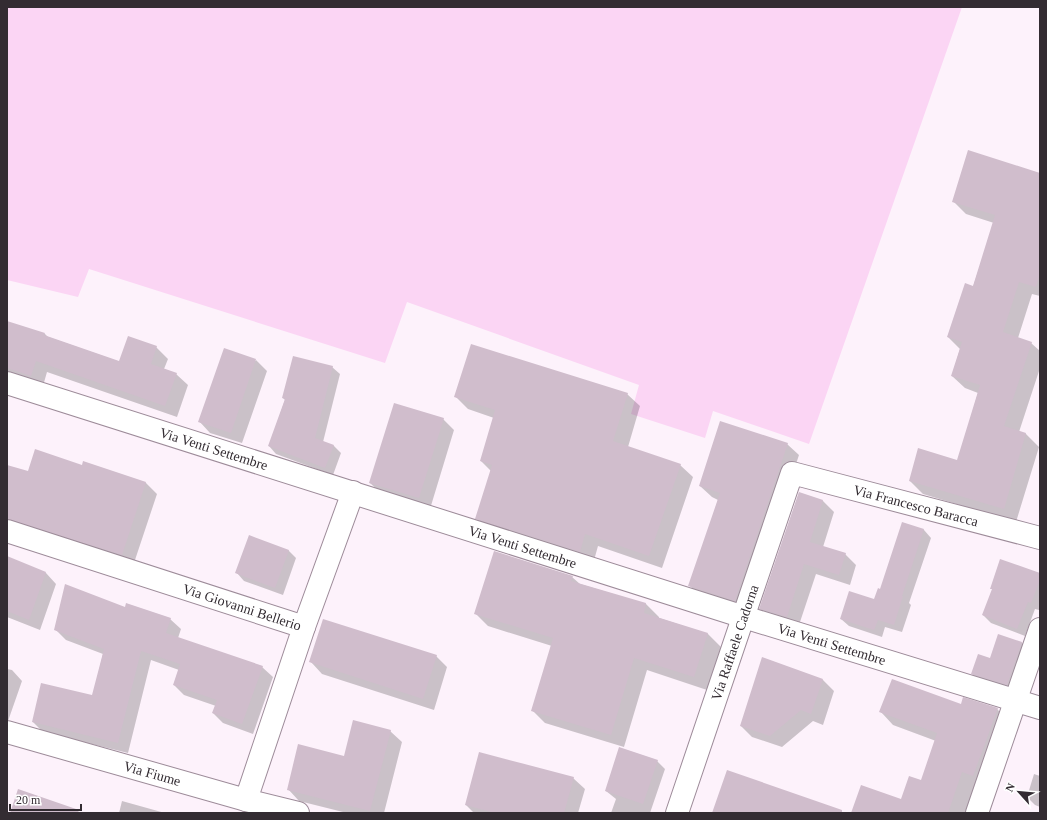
<svg xmlns="http://www.w3.org/2000/svg" width="1047" height="820" font-family="Georgia,serif">
<style>
.green{fill:#fbd5f4}
.shadow{fill:#0003}
.building{fill:#d0bdcc}
.lines{fill:none;stroke-linecap:round;stroke-linejoin:round}
.street-casing{stroke:#9d8b99;stroke-width:24}
.secondary-casing{stroke:#9d8b99;stroke-width:24}
.street{stroke:#fff;stroke-width:22}
.secondary{stroke:#fff;stroke-width:22}
.labels{text-anchor:middle;dominant-baseline:central;stroke-width:3;stroke-linejoin:round;paint-order:stroke}
.street-label{font-size:14px;fill:#332c32;stroke:#fff}
</style>
<rect width="100%" height="100%" fill="#fdf2fb"/>
<path class="green" d="M 7,7 L 962,7 L 809,444 L 713,411 L 705,438 L 631,414 L 639,385 L 407,302 L 385,363 L 89,269 L 78,297 L 7,280 Z"/>
<path class="shadow" d="M 1040,174 L 1040,296 L 1032,294 L 1018,338 L 1031,343 L 1040,351 L 1040,368 L 1019,432 L 1026,434 L 1039,447 L 1016,522 L 923,494 L 910,481 L 958,461 L 978,393 L 965,388 L 952,376 L 960,349 L 948,337 L 973,287 L 994,223 L 966,214 L 953,201 Z
M 7,322 L 45,334 L 48,337 L 120,362 L 156,347 L 168,359 L 164,369 L 176,374 L 188,385 L 177,417 L 47,372 L 43,386 L 7,375 Z
M 256,360 L 267,371 L 242,443 L 210,433 L 199,421 Z
M 332,367 L 340,374 L 323,442 L 334,446 L 341,453 L 333,475 L 276,454 L 269,446 L 285,400 L 283,398 Z
M 627,394 L 640,406 L 628,447 L 680,465 L 693,477 L 662,568 L 598,546 L 593,564 L 489,531 L 477,518 L 491,471 L 481,461 L 494,418 L 468,409 L 456,397 Z
M 443,419 L 454,430 L 430,509 L 382,494 L 370,483 Z
M 787,444 L 799,455 L 747,612 L 701,597 L 690,586 L 718,500 L 712,497 L 700,486 Z
M 7,466 L 28,472 L 83,466 L 146,483 L 157,494 L 133,566 L 7,527 Z
M 799,493 L 823,501 L 834,512 L 823,547 L 845,554 L 856,565 L 850,585 L 816,574 L 798,628 L 772,620 L 760,608 Z
M 903,523 L 924,530 L 931,538 L 909,603 L 911,605 L 902,632 L 885,627 L 882,637 L 849,626 L 841,619 L 875,600 L 881,590 Z
M 288,550 L 296,558 L 283,595 L 244,581 L 237,573 Z
M 7,561 L 46,573 L 56,584 L 40,630 L 7,617 Z
M 1040,574 L 1040,608 L 1039,610 L 1035,609 L 1025,636 L 991,623 L 983,615 L 993,590 L 991,588 Z
M 572,577 L 580,584 L 646,604 L 659,617 L 659,618 L 708,634 L 721,647 L 707,690 L 647,670 L 624,747 L 545,723 L 532,710 L 552,646 L 488,626 L 475,613 Z
M 125,608 L 170,619 L 181,629 L 178,638 L 262,667 L 273,677 L 253,734 L 223,723 L 213,713 L 216,706 L 184,695 L 174,685 L 179,670 L 151,660 L 128,753 L 43,732 L 33,722 L 93,696 L 103,654 L 66,640 L 55,629 Z
M 1021,642 L 1029,650 L 1015,692 L 980,681 L 972,674 L 990,659 Z
M 436,656 L 447,667 L 434,710 L 322,674 L 311,662 Z
M 763,658 L 823,680 L 834,691 L 823,725 L 813,721 L 782,747 L 752,737 L 741,726 Z
M 7,669 L 12,670 L 22,681 L 7,724 Z
M 962,705 L 997,709 L 1010,722 L 986,788 L 975,784 L 965,813 L 852,813 L 902,800 L 922,781 L 936,741 L 893,725 L 881,712 Z
M 390,731 L 402,742 L 384,813 L 347,813 L 299,801 L 288,789 Z
M 657,761 L 665,769 L 650,813 L 611,813 L 616,799 L 606,791 Z
M 1034,774 L 1040,776 L 1040,807 L 1035,805 L 1027,797 Z
M 573,778 L 585,789 L 578,813 L 474,813 L 466,805 Z
M 122,801 L 165,813 L 119,813 Z"/>
<path class="building" d="M 968,150 L 1040,173 L 1040,274 L 1036,287 L 1019,282 L 1003,332 L 1032,342 L 1004,426 L 1026,433 L 1004,509 L 909,481 L 918,448 L 957,460 L 980,385 L 951,376 L 962,342 L 947,337 L 965,283 L 973,286 L 995,215 L 952,202 Z
M 7,321 L 45,333 L 44,335 L 119,361 L 128,336 L 157,346 L 151,364 L 177,373 L 165,406 L 36,361 L 31,376 L 7,368 Z
M 471,344 L 628,393 L 613,441 L 681,464 L 649,556 L 585,534 L 580,552 L 475,519 L 492,465 L 480,461 L 495,410 L 454,397 Z
M 224,348 L 256,359 L 231,433 L 198,422 Z
M 293,356 L 333,366 L 315,438 L 334,445 L 325,468 L 268,446 L 285,399 L 282,398 Z
M 394,403 L 444,418 L 419,498 L 369,483 Z
M 720,421 L 788,443 L 735,601 L 688,586 L 720,493 L 699,486 Z
M 35,449 L 82,465 L 83,461 L 146,482 L 122,555 L 7,519 L 7,465 L 28,471 Z
M 799,492 L 823,500 L 810,542 L 846,553 L 839,575 L 804,564 L 787,617 L 759,609 Z
M 902,522 L 924,529 L 902,596 L 903,596 L 894,625 L 878,620 L 874,630 L 840,619 L 849,591 L 874,599 L 878,588 L 880,589 Z
M 249,535 L 289,550 L 275,588 L 235,573 Z
M 494,551 L 573,576 L 571,581 L 646,603 L 644,613 L 708,633 L 694,677 L 634,658 L 611,735 L 531,711 L 553,638 L 474,614 Z
M 7,556 L 46,572 L 29,620 L 7,611 Z
M 1000,559 L 1040,573 L 1040,580 L 1031,603 L 1028,602 L 1017,629 L 982,615 L 992,589 L 990,589 Z
M 65,584 L 125,607 L 126,603 L 171,618 L 166,633 L 263,666 L 242,724 L 212,713 L 217,700 L 173,685 L 180,664 L 141,651 L 118,743 L 32,722 L 41,683 L 92,695 L 104,649 L 54,630 Z
M 323,619 L 437,655 L 423,699 L 309,662 Z
M 998,634 L 1022,642 L 1007,685 L 971,674 L 978,654 L 990,658 Z
M 762,657 L 823,679 L 811,714 L 801,710 L 770,736 L 740,726 Z
M 892,679 L 961,704 L 963,697 L 998,708 L 973,776 L 962,772 L 948,813 L 851,813 L 861,785 L 901,799 L 909,776 L 921,780 L 937,733 L 879,712 Z
M 353,720 L 391,730 L 370,811 L 287,790 L 298,744 L 344,756 Z
M 619,747 L 658,760 L 643,804 L 605,791 Z
M 479,752 L 574,777 L 564,813 L 495,813 L 465,805 Z
M 727,770 L 842,810 L 842,813 L 712,813 Z
M 18,789 L 79,810 L 78,813 L 10,813 Z"/>
<g class="lines">
<g class="street-casing">
<g id="street">
<path id="s1" d="M 7,383 L 744,617 L 1040,708"/>
<path id="s2" d="M 7,531 L 304,627 L 246,800"/>
<path d="M 304,627 L 353,492"/>
<path id="s3" d="M 7,732 L 246,800 L 298,813"/>
<path id="s4" d="M 677,813 L 792,473 L 1040,538"/>
</g>
</g>
<g class="secondary-casing">
<path id="secondary" d="M 977,813 L 1040,629"/>
</g>
<use href="#street" class="street"/>
<use href="#secondary" class="secondary"/>
</g>
<g class="labels">
<g class="street-label">
<text stroke="none"><textPath href="#s1" startOffset="217">Via Venti Settembre</textPath></text>
<text stroke="none"><textPath href="#s4" startOffset="487">Via Francesco Baracca</textPath></text>
<text stroke="none"><textPath href="#s1" startOffset="541">Via Venti Settembre</textPath></text>
<text stroke="none"><textPath href="#s2" startOffset="247">Via Giovanni Bellerio</textPath></text>
<text stroke="none"><textPath href="#s4" startOffset="180">Via Raffaele Cadorna</textPath></text>
<text stroke="none"><textPath href="#s1" startOffset="865">Via Venti Settembre</textPath></text>
<text stroke="none"><textPath href="#s3" startOffset="151">Via Fiume</textPath></text>
</g>
</g>
<rect width="1047" height="820" fill="none" stroke="#332c32" stroke-width="16"/>
<g transform="translate(1019 792) rotate(297)" stroke="#ffffff" stroke-width="3" paint-order="stroke">
<path d="M0-3L7 15L0 10L-7 15Z" fill="#332c32"/>
<text y="-6" font-size="11" font-weight="bold" text-anchor="middle" fill="#332c32">N</text>
</g>
<path d="M10 804v6h71v-6" fill="none" stroke="#332c32" stroke-width="2"/>
<text x="16" y="804" font-size="12" fill="#332c32" stroke="#ffffff" stroke-width="3" paint-order="stroke">20 m</text>
</svg>
